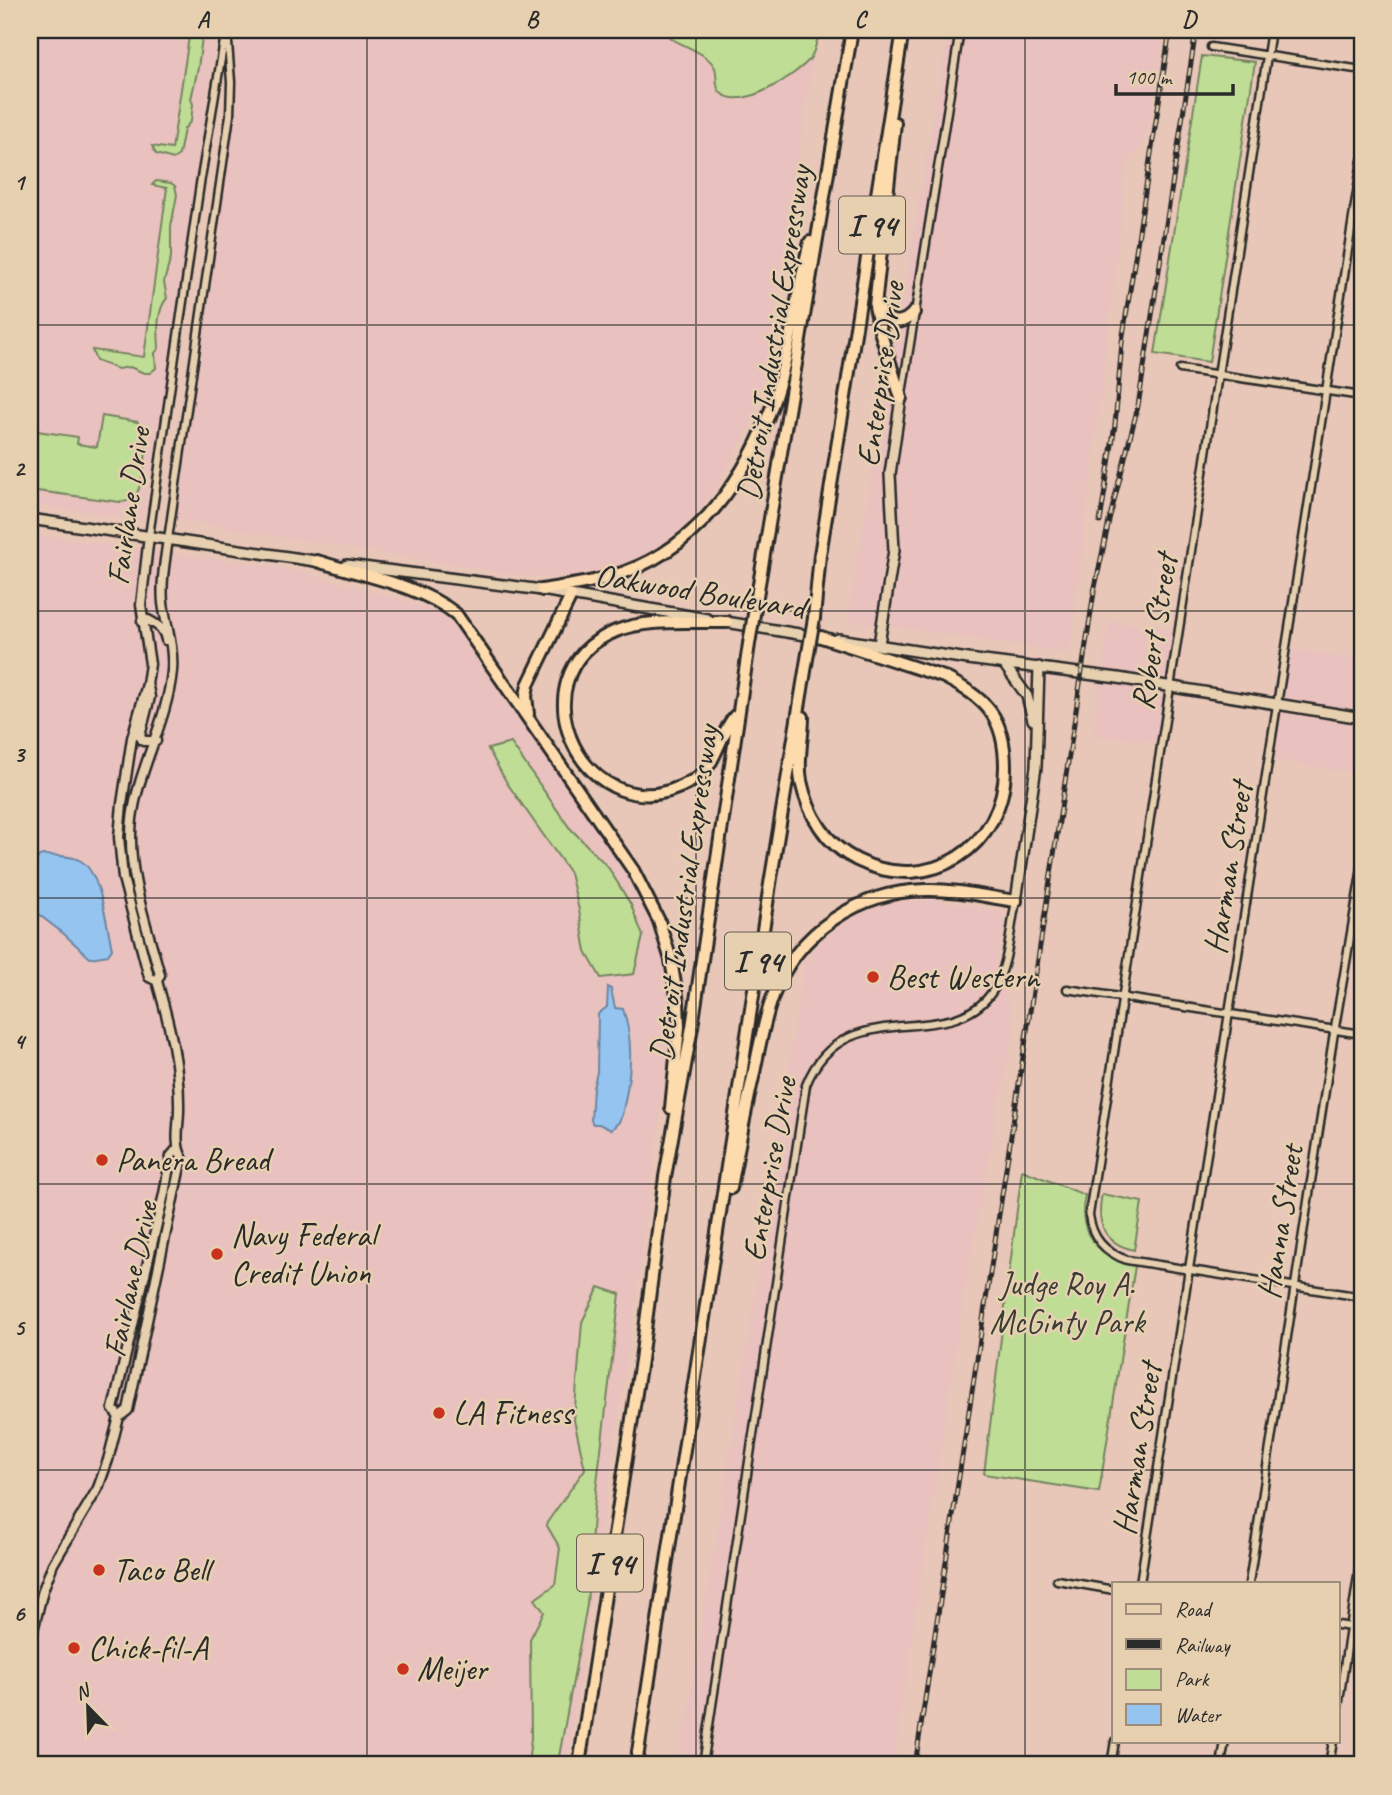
<svg xmlns="http://www.w3.org/2000/svg" width="1392" height="1795" font-family="Caveat,sans-serif">
<style>
.built{fill:#e9c1be}
.green{fill:#bfdd95;stroke:#758460;stroke-width:2}
.water{fill:#96c4f1;stroke:#6b87a2;stroke-width:2}
.lines{fill:none;stroke-linecap:round;stroke-linejoin:round}
.minor-casing{stroke:#2b2b2b;stroke-width:11}
.tertiary-casing{stroke:#2b2b2b;stroke-width:13}
.secondary-casing{stroke:#2b2b2b;stroke-width:14}
.motorway-casing{stroke:#2b2b2b;stroke-width:16}
.minor{stroke:#e7d0b0;stroke-width:6}
.tertiary{stroke:#e7d0b0;stroke-width:8}
.secondary{stroke:#e7d0b0;stroke-width:9}
.motorway{stroke:#fedbac;stroke-width:10}
.rail-casing{stroke:#2b2b2b;stroke-width:5}
.rail{stroke:#e7d0b0;stroke-width:2.5;stroke-dasharray:8;stroke-linecap:butt}
.motorway-bridge-casing{stroke:#2b2b2b;stroke-width:16;stroke-linecap:butt}
.motorway-bridge{stroke:#fedbac;stroke-width:10}
.grid{fill:none;stroke:#2b2b2b;stroke-width:2;stroke-opacity:0.55}
.poi-dot{fill:#c8321e;stroke:#e7d0b0;stroke-width:2.5}
.labels{text-anchor:middle;dominant-baseline:central;stroke-width:5;stroke-linejoin:round;paint-order:stroke}
.shield{fill:#e7d0b0;stroke:#635c53;stroke-width:2}
.shield-label{font-size:32px;font-weight:bold;fill:#2b2b2b}
.street-label{font-size:33px;fill:#2b2b2b;stroke:#e7d0b0}
.poi-label{font-size:33px;fill:#2b2b2b;stroke:#e7d0b0;text-anchor:start}
.park-label{font-size:33px;fill:#3a3d36;stroke:#e7d0b0}
.neatline{fill:none;stroke:#2b2b2b;stroke-width:2.5}
.grid-label{font-size:23px;text-anchor:middle;font-weight:bold;fill:#2b2b2b}
</style>
<rect width="100%" height="100%" fill="#e8c7b8"/>
<filter id="ink" filterUnits="userSpaceOnUse"><feTurbulence type="fractalNoise" baseFrequency=".0143" numOctaves="2"/><feDisplacementMap in="SourceGraphic" scale="14" xChannelSelector="R" yChannelSelector="G"/><feConvolveMatrix kernelMatrix="1 2 1 2 8 2 1 2 1" color-interpolation-filters="sRGB"/></filter>
<g filter="url(#ink)">
<path class="built" d="M 30,30 L 217,30 L 167,386 L 142,521 L 30,504 Z
M 234,30 L 817,30 L 766,371 L 749,428 L 717,486 L 698,513 L 668,541 L 633,563 L 595,574 L 558,578 L 523,576 L 175,520 L 230,145 Z
M 948,30 L 1165,30 L 1148,135 L 1128,163 L 1070,653 L 847,620 Z
M 30,534 L 292,569 L 426,607 L 444,616 L 464,636 L 634,883 L 649,911 L 667,974 L 671,1004 L 670,1036 L 642,1255 L 567,1765 L 30,1765 Z
M 1109,621 L 1179,631 L 1161,743 L 1093,735 Z
M 1286,649 L 1362,660 L 1362,775 L 1270,759 Z
M 930,898 L 1003,912 L 1004,929 L 994,970 L 1007,996 L 1015,1021 L 968,1270 L 893,1765 L 679,1765 L 764,1239 L 804,960 L 830,931 L 864,911 L 897,901 Z"/>
<path class="green" d="M 190,30 L 203,30 L 198,68 L 191,99 L 193,104 L 191,121 L 184,129 L 179,155 L 173,159 L 156,154 L 152,146 L 172,149 Z
M 671,30 L 820,30 C 817,39 815,54 809,60 C 794,76 744,110 722,94 C 714,88 718,77 715,68 C 709,54 682,45 670,38 Z
M 1202,56 L 1255,62 L 1209,362 L 1155,354 Z
M 156,181 L 171,183 L 175,186 L 177,195 L 171,226 L 171,257 L 164,282 L 167,298 C 156,311 158,332 159,348 L 155,353 L 156,368 L 150,373 L 144,373 L 130,367 L 118,369 L 96,361 L 92,350 L 144,357 L 167,188 L 152,185 Z
M 102,416 L 138,422 C 142,429 146,440 146,448 C 146,458 141,490 135,496 C 131,501 125,502 120,502 L 30,490 L 30,430 L 78,437 L 77,444 L 97,447 Z
M 511,743 L 569,827 L 608,867 L 631,905 L 643,936 L 634,974 L 601,978 L 586,952 L 579,910 L 570,873 L 507,783 L 488,749 Z
M 1022,1170 L 1085,1195 C 1076,1235 1100,1257 1135,1266 L 1099,1492 L 984,1474 Z
M 1102,1194 L 1142,1202 L 1134,1250 C 1103,1243 1096,1223 1102,1194 Z
M 599,1287 L 620,1294 L 593,1515 L 587,1605 L 558,1762 L 556,1765 L 528,1765 L 531,1738 L 530,1639 L 544,1612 L 535,1599 L 555,1585 L 560,1548 L 546,1524 L 585,1469 L 574,1420 L 582,1322 Z"/>
<path class="water" d="M 43,855 C 55,856 71,855 81,861 C 101,873 107,927 112,949 L 108,955 L 90,958 L 64,934 L 33,910 L 30,905 L 36,862 L 39,856 Z
M 608,987 L 611,989 L 615,1008 L 623,1009 C 635,1044 630,1081 622,1115 L 619,1122 L 611,1130 L 599,1124 L 593,1124 L 591,1120 L 593,1088 L 597,1072 L 598,1014 L 607,1007 Z"/>
<g class="lines">
<g class="minor-casing">
<path id="minor" d="M 1271,30 L 1089,1215 C 1092,1238 1104,1252 1127,1260 L 1362,1297
M 1211,47 L 1362,70
M 1180,369 L 1362,396
M 902,394 L 960,30
M 149,536 L 200,184 L 225,35
M 168,539 L 230,115 L 231,82 L 227,30
M 1067,989 L 1362,1034
M 1057,1580 L 1114,1590
M 1140,1583 L 1362,160
M 1249,1583 L 1333,1039 L 1362,868
M 1338,1625 L 1362,1629
M 1338,1707 L 1362,1550
M 703,1765 L 806,1085 C 844,989 952,1057 994,989 C 1009,964 1010,929 1016,901
M 1111,1765 L 1115,1741
M 1221,1765 L 1225,1741
M 1329,1765 L 1333,1741"/>
</g>
<g class="tertiary-casing">
<path id="tertiary" d="M 149,536 L 141,605 L 150,664 L 147,684 L 132,738 L 122,804 L 119,837 L 123,878 L 149,977 L 157,981
M 142,621 L 148,620 C 157,625 164,628 166,640
M 148,687 L 150,697 L 140,736 L 143,741 L 156,741
M 119,1417 L 113,1409 L 164,1194 L 171,1156 L 177,1149
M 30,1643 L 43,1590 L 53,1564 L 98,1488 L 108,1460 L 119,1417 L 128,1410 L 182,1157 C 174,1144 179,1125 179,1110 C 180,1066 169,1023 157,981 L 160,975 C 147,925 126,872 132,819 C 138,769 167,723 172,671 C 174,647 166,626 163,603 C 161,581 165,561 168,539
M 30,1751 L 32,1765"/>
</g>
<g class="secondary-casing">
<path id="secondary" d="M 30,519 L 322,562
M 347,565 L 542,590 L 707,619
M 720,621 L 817,637
M 838,639 L 968,659 L 1118,678 L 1362,718
M 879,644 L 894,550 L 890,474 L 901,398
M 1004,664 L 1027,696 L 1033,720
M 1016,901 L 1036,767 L 1039,667"/>
</g>
<g class="motorway-casing">
<path id="motorway" d="M 895,123 L 875,306 L 880,331 L 901,398
M 878,305 C 884,323 901,328 914,312
M 317,561 C 361,575 420,585 456,614 L 633,870 L 659,921 L 671,960 L 678,1002 L 679,1027 L 671,1108
M 542,590 C 570,585 598,582 625,572 C 708,542 759,459 781,377 C 793,332 798,286 810,242
M 755,608 L 852,30
M 814,618 L 820,555 L 903,30
M 727,622 C 694,623 647,618 616,631 C 507,675 587,842 692,781 C 717,767 718,736 735,716
M 528,714 L 526,696 L 528,685 L 571,596
M 803,717 C 803,738 797,760 801,781 C 808,814 826,845 857,860 C 929,896 1005,847 1005,767 C 1005,748 1002,727 990,711 C 979,696 961,686 944,677 L 821,637
M 731,1188 C 738,1150 745,1111 754,1073 C 759,1047 764,1020 773,996 C 797,932 859,891 926,890 C 956,889 986,897 1016,901
M 579,1765 L 641,1360 L 665,1177 L 692,1027 L 749,644
M 636,1765 L 770,884 L 808,653"/>
</g>
<use href="#minor" class="minor"/>
<use href="#tertiary" class="tertiary"/>
<use href="#secondary" class="secondary"/>
<use href="#motorway" class="motorway"/>
<g class="rail-casing">
<path id="rail" d="M 1100,522 L 1115,425 L 1122,342 L 1170,30
M 915,1765 L 1094,592 L 1109,521 L 1138,406 L 1196,30"/>
</g>
<use href="#rail" class="rail"/>
<g class="motorway-bridge-casing">
<path id="motorway-bridge" d="M 749,644 L 755,608
M 808,653 L 814,618"/>
</g>
<use href="#motorway-bridge" class="motorway-bridge"/>
</g>
</g>
<path class="grid" d="M 367,30 L 367,1765M 696,30 L 696,1765M 1025,30 L 1025,1765M 30,325 L 1362,325M 30,611 L 1362,611M 30,898 L 1362,898M 30,1184 L 1362,1184M 30,1470 L 1362,1470"/>
<g class="poi-dot">
<circle cx="873" cy="977" r="7"/>
<circle cx="102" cy="1160" r="7"/>
<circle cx="217" cy="1254" r="7"/>
<circle cx="439" cy="1413" r="7"/>
<circle cx="99" cy="1570" r="7"/>
<circle cx="74" cy="1648" r="7"/>
<circle cx="403" cy="1669" r="7"/>
</g>
<g class="labels">
<g class="shield">
<rect x="839" y="196.5" width="66" height="57" rx="5"/>
<rect x="725" y="932.5" width="66" height="57" rx="5"/>
<rect x="577" y="1534.5" width="66" height="57" rx="5"/>
</g>
<g class="shield-label">
<text x="872" y="225">I 94</text>
<text x="758" y="961">I 94</text>
<text x="610" y="1563">I 94</text>
</g>
<g class="street-label">
<text transform="translate(774 333) rotate(-81)">Detroit Industrial Expressway</text>
<text transform="translate(880 374) rotate(-82)">Enterprise Drive</text>
<text transform="translate(128 506) rotate(-82)">Fairlane Drive</text>
<text transform="translate(700 591) rotate(9)">Oakwood Boulevard</text>
<text transform="translate(1154 632) rotate(-81)">Robert Street</text>
<text transform="translate(1228 868) rotate(-81)">Harman Street</text>
<text transform="translate(684 893) rotate(-82)">Detroit Industrial Expressway</text>
<text transform="translate(769 1169) rotate(-80)">Enterprise Drive</text>
<text transform="translate(1280 1222) rotate(-81)">Hanna Street</text>
<text transform="translate(130 1279) rotate(-78)">Fairlane Drive</text>
<text transform="translate(1137 1449) rotate(-81)">Harman Street</text>
</g>
<g class="poi-label">
<text x="887" y="977">Best Western</text>
<text x="116" y="1160">Panera Bread</text>
<text x="231" y="1235">Navy Federal<tspan x="231" dy="38">Credit Union</tspan></text>
<text x="453" y="1413">LA Fitness</text>
<text x="113" y="1570">Taco Bell</text>
<text x="88" y="1648">Chick-fil-A</text>
<text x="417" y="1669">Meijer</text>
</g>
<g class="park-label">
<text x="1067" y="1284">Judge Roy A.<tspan x="1067" dy="38">McGinty Park</tspan></text>
</g>
</g>
<rect width="1392" height="1795" fill="none" stroke="#e7d0b0" stroke-width="77"/>
<rect x="1112" y="1582" width="228" height="161" fill="#e7d0b0" stroke="#9c8e7b" stroke-width="2"/>
<rect x="1126" y="1604" width="35" height="10" fill="#e7d0b0" stroke="#9c8e7b" stroke-width="2"/>
<text x="1175" y="1616" font-size="21" fill="#2b2b2b">Road</text>
<rect x="1126" y="1639" width="35" height="10" fill="#2b2b2b" stroke="#9c8e7b" stroke-width="2"/>
<text x="1175" y="1652" font-size="21" fill="#2b2b2b">Railway</text>
<rect x="1126" y="1669" width="35" height="21" fill="#bfdd95" stroke="#9c8e7b" stroke-width="2"/>
<text x="1175" y="1686" font-size="21" fill="#2b2b2b">Park</text>
<rect x="1126" y="1704" width="35" height="21" fill="#96c4f1" stroke="#9c8e7b" stroke-width="2"/>
<text x="1175" y="1722" font-size="21" fill="#2b2b2b">Water</text>
<g transform="translate(88 1707) rotate(337)" stroke="#e7d0b0" stroke-width="5" paint-order="stroke">
<path d="M0-5L12 26L0 18L-12 26Z" fill="#2b2b2b"/>
<text y="-10" font-size="19" font-weight="bold" text-anchor="middle" fill="#2b2b2b">N</text>
</g>
<path d="M1116 84v10h117v-10" fill="none" stroke="#2b2b2b" stroke-width="3.5"/>
<text x="1126" y="84" font-size="21" fill="#2b2b2b" stroke="#e7d0b0" stroke-width="5" paint-order="stroke">100 m</text>
<rect x="38" y="38" width="1316" height="1718" class="neatline"/>
<g class="grid-label">
<text x="203" y="27">A</text>
<text x="532" y="27">B</text>
<text x="860" y="27">C</text>
<text x="1189" y="27">D</text>
<text x="19" y="190">1</text>
<text x="19" y="476">2</text>
<text x="19" y="762">3</text>
<text x="19" y="1049">4</text>
<text x="19" y="1335">5</text>
<text x="19" y="1621">6</text>
</g>
</svg>
